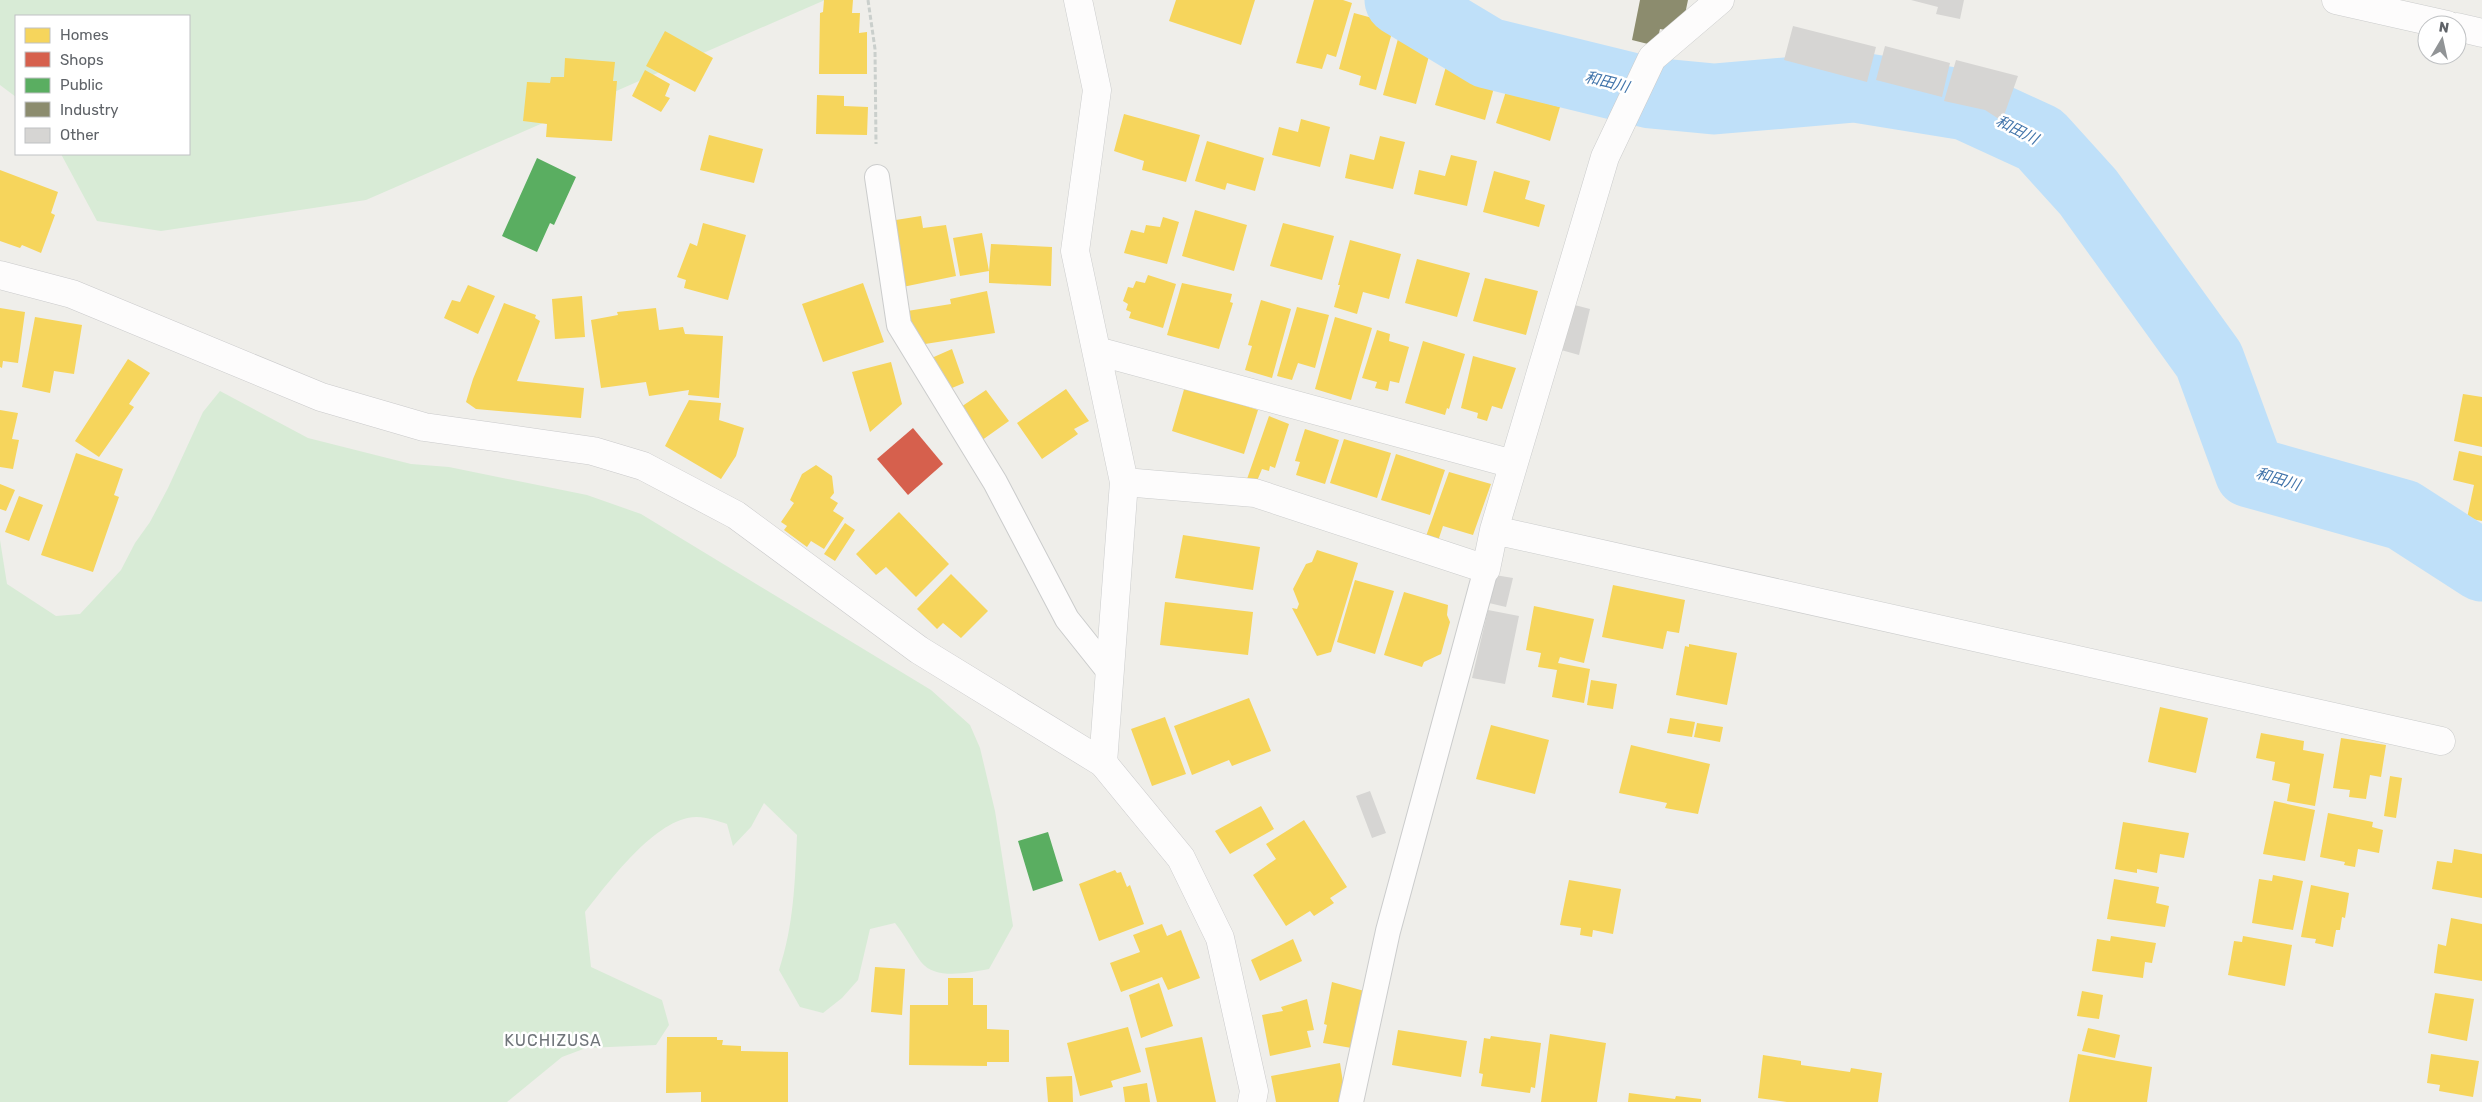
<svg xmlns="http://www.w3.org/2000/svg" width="2482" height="1102" font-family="Rubik,'Noto Sans JP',sans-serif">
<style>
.green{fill:#d8ebd6}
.homes{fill:#f6d55c}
.shops{fill:#d6604d}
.public{fill:#5aae61}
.industry{fill:#8c8c6e}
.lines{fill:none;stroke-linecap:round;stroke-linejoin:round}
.river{stroke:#bfe0f9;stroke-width:71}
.building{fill:#d6d5d3}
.lane-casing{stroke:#cbcccc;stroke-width:26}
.street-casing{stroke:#cbcccc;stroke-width:29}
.secondary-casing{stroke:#cacacb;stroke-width:29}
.path{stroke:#cacfcc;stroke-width:3;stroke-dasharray:5 2.5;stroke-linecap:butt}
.lane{stroke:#fdfcfc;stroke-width:24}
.street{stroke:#fdfcfc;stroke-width:28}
.secondary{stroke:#fdfcfc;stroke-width:28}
.labels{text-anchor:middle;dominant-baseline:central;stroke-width:5;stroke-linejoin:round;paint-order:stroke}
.water-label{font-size:15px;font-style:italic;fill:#4174aa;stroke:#fff}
.quarter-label{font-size:16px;letter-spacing:1px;fill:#70757a;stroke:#fff}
</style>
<rect width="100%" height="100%" fill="#efeeea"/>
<path class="green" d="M 0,0 L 825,0 L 366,200 L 161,231 L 97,221 L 61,154 L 189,154 L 189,16 L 16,16 L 16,97 L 0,85 Z
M 220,391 L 308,438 L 411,464 L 449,467 L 587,495 L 641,514 L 931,690 L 970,725 L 980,748 L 995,811 L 1013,926 L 989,969 C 970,972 936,981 921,962 C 912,950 905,935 895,923 L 870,929 L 858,980 L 842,998 L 823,1013 L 800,1007 L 779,970 C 794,925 795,881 797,835 L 764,803 L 751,827 L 733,846 L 727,824 C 718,821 707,817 697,817 C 657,816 608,883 585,912 L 591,967 L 662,1000 L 669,1025 L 656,1045 L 586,1048 L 562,1057 L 507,1102 L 0,1102 L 0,540 L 7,584 L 56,616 L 80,614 L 121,570 L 135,543 L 150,522 L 168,488 L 203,412 Z"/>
<path class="homes" d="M 824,0 L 853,0 L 852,13 L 860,13 L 859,33 L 867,32 L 867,74 L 819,74 L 820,13 L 823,12 Z
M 1176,0 L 1255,0 L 1241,45 L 1169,21 Z
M 1314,0 L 1343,0 L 1352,3 L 1336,57 L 1327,54 L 1322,69 L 1296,63 Z
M 1354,13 L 1376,19 L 1375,23 L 1393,29 L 1376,90 L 1359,85 L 1361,76 L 1339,69 Z
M 665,31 L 713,58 L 695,92 L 646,66 Z
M 1399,35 L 1432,45 L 1416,104 L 1383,95 Z
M 565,58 L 615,62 L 613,81 L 617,81 L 612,141 L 546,137 L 547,124 L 523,121 L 527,82 L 550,83 L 551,77 L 564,77 Z
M 1447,63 L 1497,77 L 1485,120 L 1435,105 Z
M 645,70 L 670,84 L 665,96 L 670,98 L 661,112 L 632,96 Z
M 1507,88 L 1530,95 L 1530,99 L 1560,107 L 1550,141 L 1496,123 Z
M 817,95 L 844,96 L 844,106 L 868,107 L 867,135 L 816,134 Z
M 1124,114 L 1200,135 L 1186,182 L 1142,170 L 1144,161 L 1114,151 Z
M 1301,119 L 1330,127 L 1320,167 L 1272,155 L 1279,127 L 1298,132 Z
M 709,135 L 763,149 L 754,183 L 700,170 Z
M 1380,136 L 1405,142 L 1393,189 L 1345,178 L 1350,154 L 1374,160 Z
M 1207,141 L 1264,158 L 1255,191 L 1227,183 L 1225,190 L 1195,181 Z
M 1451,155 L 1477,161 L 1467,206 L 1414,194 L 1419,170 L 1445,176 Z
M 0,170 L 58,192 L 51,213 L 55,215 L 41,253 L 22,245 L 20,248 L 0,241 Z
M 1494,171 L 1530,181 L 1525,199 L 1545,205 L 1539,227 L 1483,212 Z
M 1195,210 L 1247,225 L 1234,271 L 1182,256 Z
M 921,216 L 923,228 L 946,225 L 956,276 L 893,289 L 883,222 Z
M 1163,217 L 1179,222 L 1167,264 L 1124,253 L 1131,230 L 1144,233 L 1146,225 L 1160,227 Z
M 703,223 L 746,235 L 728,300 L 684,288 L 686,280 L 677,277 L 690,243 L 697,246 Z
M 1283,223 L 1334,236 L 1322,280 L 1270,266 Z
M 982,233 L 989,271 L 991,244 L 1052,247 L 1051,286 L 989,283 L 989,271 L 960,276 L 953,238 Z
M 1350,240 L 1401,254 L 1389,299 L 1363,292 L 1357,314 L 1334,307 L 1340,285 L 1338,285 Z
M 1417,259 L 1470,273 L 1457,317 L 1405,303 Z
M 1148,275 L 1176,284 L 1163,328 L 1129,318 L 1131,312 L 1126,310 L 1128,304 L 1123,301 L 1128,287 L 1133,288 L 1136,281 L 1145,283 Z
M 1485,278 L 1538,291 L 1526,335 L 1473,321 Z
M 863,283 L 884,342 L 823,362 L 802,304 Z
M 1182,283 L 1232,294 L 1230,302 L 1233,303 L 1219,349 L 1167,335 Z
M 468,285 L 495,296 L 478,334 L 444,318 L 452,300 L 460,302 Z
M 987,291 L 995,333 L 906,347 L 901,312 L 951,304 L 950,299 Z
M 582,296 L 585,337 L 555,339 L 552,299 Z
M 1261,300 L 1291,309 L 1272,378 L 1245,370 L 1252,346 L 1248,345 Z
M 504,303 L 536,315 L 535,318 L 540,321 L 517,381 L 584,388 L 581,418 L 476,409 L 466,402 L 473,379 Z
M 1297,307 L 1329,315 L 1315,368 L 1298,363 L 1292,380 L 1277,376 Z
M 0,308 L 25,312 L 18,363 L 3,361 L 2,368 L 0,367 Z
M 656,308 L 659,330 L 683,327 L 685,334 L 723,336 L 719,398 L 688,395 L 689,390 L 649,396 L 646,382 L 601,388 L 591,320 L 618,315 L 617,312 Z
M 35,317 L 82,325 L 74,374 L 54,371 L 50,393 L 22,387 Z
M 1335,317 L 1372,328 L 1351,400 L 1315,389 Z
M 1377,330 L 1390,334 L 1389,341 L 1409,347 L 1399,383 L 1390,381 L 1388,391 L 1375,388 L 1377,382 L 1362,378 Z
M 1423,341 L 1465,354 L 1449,409 L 1447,408 L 1445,415 L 1405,403 Z
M 952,349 L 964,383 L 940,393 L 927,360 Z
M 1473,356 L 1516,368 L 1502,409 L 1492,406 L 1487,421 L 1477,418 L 1478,413 L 1461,408 Z
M 128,359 L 150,373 L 129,404 L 134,407 L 99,457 L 75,441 Z
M 891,362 L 902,404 L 870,432 L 852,372 Z
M 1185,386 L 1258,410 L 1244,454 L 1172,431 Z
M 1066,389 L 1089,421 L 1074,429 L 1078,434 L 1042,459 L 1017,423 Z
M 986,390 L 1009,421 L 978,443 L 955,411 Z
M 2463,394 L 2482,397 L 2482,447 L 2454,441 Z
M 689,400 L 721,403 L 719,420 L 744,428 L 736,456 L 721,479 L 665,446 Z
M 0,410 L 18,413 L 12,439 L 19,440 L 13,469 L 0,467 Z
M 1269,416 L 1289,424 L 1275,468 L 1270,466 L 1269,471 L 1262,469 L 1257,481 L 1247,479 Z
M 1305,429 L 1339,440 L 1325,484 L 1296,475 L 1300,462 L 1295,461 Z
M 1344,439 L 1391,453 L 1377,498 L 1330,483 Z
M 2459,451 L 2482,456 L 2482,521 L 2467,518 L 2474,485 L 2453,480 Z
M 76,453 L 123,469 L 114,495 L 119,497 L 93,572 L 41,555 Z
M 1396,454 L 1445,470 L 1430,515 L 1381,500 Z
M 816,465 L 832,476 L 834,493 L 830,498 L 838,503 L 833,511 L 844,518 L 824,549 L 811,541 L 807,547 L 784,530 L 787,526 L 781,522 L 794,503 L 790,500 L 802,474 Z
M 1449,472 L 1491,484 L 1473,535 L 1443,526 L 1437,544 L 1425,539 Z
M 0,484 L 15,490 L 6,511 L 0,509 Z
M 19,496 L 43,505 L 29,541 L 5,532 Z
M 899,512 L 949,564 L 916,597 L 886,567 L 876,575 L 856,554 Z
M 845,523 L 855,530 L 835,561 L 824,554 Z
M 1183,535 L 1260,547 L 1253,590 L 1175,578 Z
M 1317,550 L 1358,563 L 1331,652 L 1317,656 L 1292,608 L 1297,609 L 1299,604 L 1293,589 L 1306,564 L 1312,562 Z
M 951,574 L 988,611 L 961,638 L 943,623 L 937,629 L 917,609 Z
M 1355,580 L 1394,591 L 1375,654 L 1337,642 Z
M 1613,585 L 1685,600 L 1679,633 L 1667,631 L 1663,649 L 1602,637 Z
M 1404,592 L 1448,605 L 1447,615 L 1450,622 L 1441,654 L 1424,662 L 1422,667 L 1384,655 Z
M 1165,602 L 1253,612 L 1248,655 L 1160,645 Z
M 1534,606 L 1594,619 L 1584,663 L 1560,657 L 1558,663 L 1590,669 L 1584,703 L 1552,697 L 1557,670 L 1538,667 L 1541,653 L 1526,650 Z
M 1689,644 L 1737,653 L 1727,705 L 1676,695 L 1685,646 L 1689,647 Z
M 1591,680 L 1617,684 L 1613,709 L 1587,705 Z
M 1249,698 L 1271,751 L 1232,766 L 1229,760 L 1192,775 L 1174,726 Z
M 2160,707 L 2208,718 L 2196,773 L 2148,762 Z
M 1165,717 L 1186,774 L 1152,786 L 1131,729 Z
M 1670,718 L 1695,722 L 1692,737 L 1667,733 Z
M 1697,723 L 1723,727 L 1720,742 L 1694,737 Z
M 1491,725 L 1549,740 L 1535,794 L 1476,779 Z
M 2261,733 L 2304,741 L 2303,750 L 2324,754 L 2315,806 L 2287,801 L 2290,784 L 2272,780 L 2275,762 L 2256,758 Z
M 2341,738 L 2386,745 L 2381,777 L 2370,775 L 2366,799 L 2349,797 L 2350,790 L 2333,788 Z
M 1631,745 L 1710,764 L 1698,814 L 1665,808 L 1667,803 L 1619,793 Z
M 2390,776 L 2402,778 L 2396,818 L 2384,816 Z
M 2274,801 L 2315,810 L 2305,861 L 2263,854 Z
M 1261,806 L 1274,829 L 1230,854 L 1215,831 Z
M 2328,813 L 2373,822 L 2372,827 L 2383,830 L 2379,853 L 2358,849 L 2355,867 L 2344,865 L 2345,862 L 2320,857 Z
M 1304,820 L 1347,887 L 1330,898 L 1334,903 L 1314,916 L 1310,911 L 1286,926 L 1253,875 L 1276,859 L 1266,844 Z
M 2123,822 L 2189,833 L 2184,858 L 2160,854 L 2157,873 L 2137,869 L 2137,873 L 2115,869 Z
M 2454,849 L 2482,854 L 2482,898 L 2432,889 L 2437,861 L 2452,863 Z
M 1115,870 L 1117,873 L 1121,872 L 1127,887 L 1130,885 L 1144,924 L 1099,941 L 1079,884 Z
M 2273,875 L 2303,881 L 2293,930 L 2252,923 L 2259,879 L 2272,881 Z
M 2114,879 L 2159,887 L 2156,903 L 2169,906 L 2165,927 L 2107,919 Z
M 1569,880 L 1621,889 L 1613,934 L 1593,930 L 1592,937 L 1580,935 L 1581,928 L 1560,925 Z
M 2311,885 L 2349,893 L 2345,918 L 2342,917 L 2340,930 L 2336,930 L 2333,947 L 2315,943 L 2316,939 L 2301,937 Z
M 2451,918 L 2482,924 L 2482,981 L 2434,973 L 2438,944 L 2446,946 Z
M 1162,924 L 1167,936 L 1181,930 L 1200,978 L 1168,990 L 1162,977 L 1121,992 L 1110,963 L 1140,952 L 1133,935 Z
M 2111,936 L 2156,943 L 2152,963 L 2145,962 L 2143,978 L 2092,971 L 2097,939 L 2110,941 Z
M 2243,936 L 2292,945 L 2285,986 L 2228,975 L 2234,941 L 2242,942 Z
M 1293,939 L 1302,961 L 1260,981 L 1251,960 Z
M 875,967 L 905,969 L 902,1015 L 871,1012 Z
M 948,978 L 973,978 L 973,1005 L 987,1005 L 987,1029 L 1009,1030 L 1009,1062 L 987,1062 L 987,1066 L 909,1065 L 910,1005 L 948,1005 Z
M 1332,982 L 1375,994 L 1363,1050 L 1323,1043 L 1327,1025 L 1324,1024 Z
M 1159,983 L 1173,1026 L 1141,1038 L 1129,995 Z
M 2082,991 L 2103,995 L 2099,1019 L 2077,1016 Z
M 2435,993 L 2474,999 L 2467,1041 L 2428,1033 Z
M 1307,999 L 1314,1030 L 1307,1031 L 1311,1047 L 1270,1056 L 1262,1015 L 1283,1011 L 1281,1007 Z
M 1128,1027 L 1141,1072 L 1111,1081 L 1113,1087 L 1080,1096 L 1067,1043 Z
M 2088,1028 L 2120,1035 L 2115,1058 L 2082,1051 Z
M 1398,1030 L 1467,1041 L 1461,1077 L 1392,1065 Z
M 1550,1034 L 1606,1043 L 1597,1102 L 1541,1102 Z
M 1491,1036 L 1541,1043 L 1535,1088 L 1531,1087 L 1530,1093 L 1481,1086 L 1483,1074 L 1479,1073 L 1484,1038 L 1490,1039 Z
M 667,1037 L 717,1037 L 717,1040 L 723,1040 L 722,1045 L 741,1046 L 741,1051 L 788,1052 L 788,1102 L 701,1102 L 701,1092 L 666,1093 Z
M 1202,1037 L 1216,1102 L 1157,1102 L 1145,1048 Z
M 2078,1054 L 2152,1067 L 2147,1102 L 2069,1102 Z
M 2431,1054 L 2479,1061 L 2473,1097 L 2439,1091 L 2440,1085 L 2427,1083 Z
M 1763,1055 L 1801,1061 L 1801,1065 L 1850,1072 L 1851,1068 L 1882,1073 L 1878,1102 L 1787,1102 L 1758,1098 Z
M 1340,1063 L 1346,1102 L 1276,1102 L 1271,1076 Z
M 1072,1076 L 1073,1102 L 1048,1102 L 1046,1077 Z
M 1147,1083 L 1150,1102 L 1125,1102 L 1123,1087 Z
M 1629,1093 L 1675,1099 L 1676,1096 L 1701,1099 L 1701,1102 L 1628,1102 Z"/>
<path class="shops" d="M 913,428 L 943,464 L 908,495 L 877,459 Z"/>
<path class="public" d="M 537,158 L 576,177 L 554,225 L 550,223 L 537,252 L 502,236 Z
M 1048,832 L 1063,881 L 1033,891 L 1018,841 Z"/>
<path class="industry" d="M 1640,0 L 1688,0 L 1681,33 L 1660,29 L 1656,46 L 1632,40 Z"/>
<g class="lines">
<path class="river" d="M 1400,0 L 1488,53 L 1651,93 L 1714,99 L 1855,87 L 1966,105 L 2040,139 L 2088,192 L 2209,360 L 2250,472 L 2403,515 L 2482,566"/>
</g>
<path class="building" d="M 1911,0 L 1964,0 L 1960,19 L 1936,14 L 1938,7 Z
M 1793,26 L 1876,47 L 1867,82 L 1784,60 Z
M 1885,46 L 1950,63 L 1942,97 L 1876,80 Z
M 1956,60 L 2018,76 L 2002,121 L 1985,110 L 1944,101 Z
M 1567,303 L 1590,309 L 1579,355 L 1554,348 Z
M 1495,575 L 1513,578 L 1506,607 L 1489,603 Z
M 1488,610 L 1519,616 L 1505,684 L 1472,678 Z
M 1370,791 L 1386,833 L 1372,838 L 1356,796 Z"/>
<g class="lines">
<g class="lane-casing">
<path id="lane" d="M 877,177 L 899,325 L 995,482 L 1067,619 L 1110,673
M 1351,1102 L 1388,931 L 1486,569"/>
</g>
<g class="street-casing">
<path id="street" d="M 1078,0 L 1097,90 L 1075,251 L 1124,482 L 1103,763
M 2336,0 L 2447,25
M 2457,27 L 2482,33
M 1097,351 L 1513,464
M 1124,482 L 1255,493 L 1486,569 L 1494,530 L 1605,157 L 1652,58 L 1720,0
M 1494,530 L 2441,741"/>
</g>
<g class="secondary-casing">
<path id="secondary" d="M 0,275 L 72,294 L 321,397 L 424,427 L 593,451 L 643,466 L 736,515 L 919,650 L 1103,763 L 1181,858 L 1220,938 L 1254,1091 L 1252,1102"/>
</g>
<path class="path" d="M 868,0 L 875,49 L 876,144"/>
<use href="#lane" class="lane"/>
<use href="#street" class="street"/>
<use href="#secondary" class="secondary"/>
</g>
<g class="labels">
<g class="water-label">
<text transform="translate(1607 82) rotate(14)">和田川</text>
<text transform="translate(2017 130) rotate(27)">和田川</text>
<text transform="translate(2278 479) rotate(17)">和田川</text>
</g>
<g class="quarter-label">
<text x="553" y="1040">KUCHIZUSA</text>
</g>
</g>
<rect x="15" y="15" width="175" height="140" fill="#ffffff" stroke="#bfc1c3"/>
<rect x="25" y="28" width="25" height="15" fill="#f6d55c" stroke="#bfc1c3"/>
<text x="60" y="40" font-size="15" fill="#5f6368">Homes</text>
<rect x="25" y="52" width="25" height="15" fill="#d6604d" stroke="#bfc1c3"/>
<text x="60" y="65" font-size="15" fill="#5f6368">Shops</text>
<rect x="25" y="78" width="25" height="15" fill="#5aae61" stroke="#bfc1c3"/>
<text x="60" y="90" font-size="15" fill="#5f6368">Public</text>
<rect x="25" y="102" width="25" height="15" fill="#8c8c6e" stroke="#bfc1c3"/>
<text x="60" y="115" font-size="15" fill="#5f6368">Industry</text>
<rect x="25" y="128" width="25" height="15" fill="#d6d5d3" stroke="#bfc1c3"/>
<text x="60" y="140" font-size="15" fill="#5f6368">Other</text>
<g transform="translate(2442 40) rotate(9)"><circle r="24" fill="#ffffff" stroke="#bfc1c3"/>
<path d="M0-4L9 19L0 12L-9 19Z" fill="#919496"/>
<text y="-8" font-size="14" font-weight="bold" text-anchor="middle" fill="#5f6368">N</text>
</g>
</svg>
